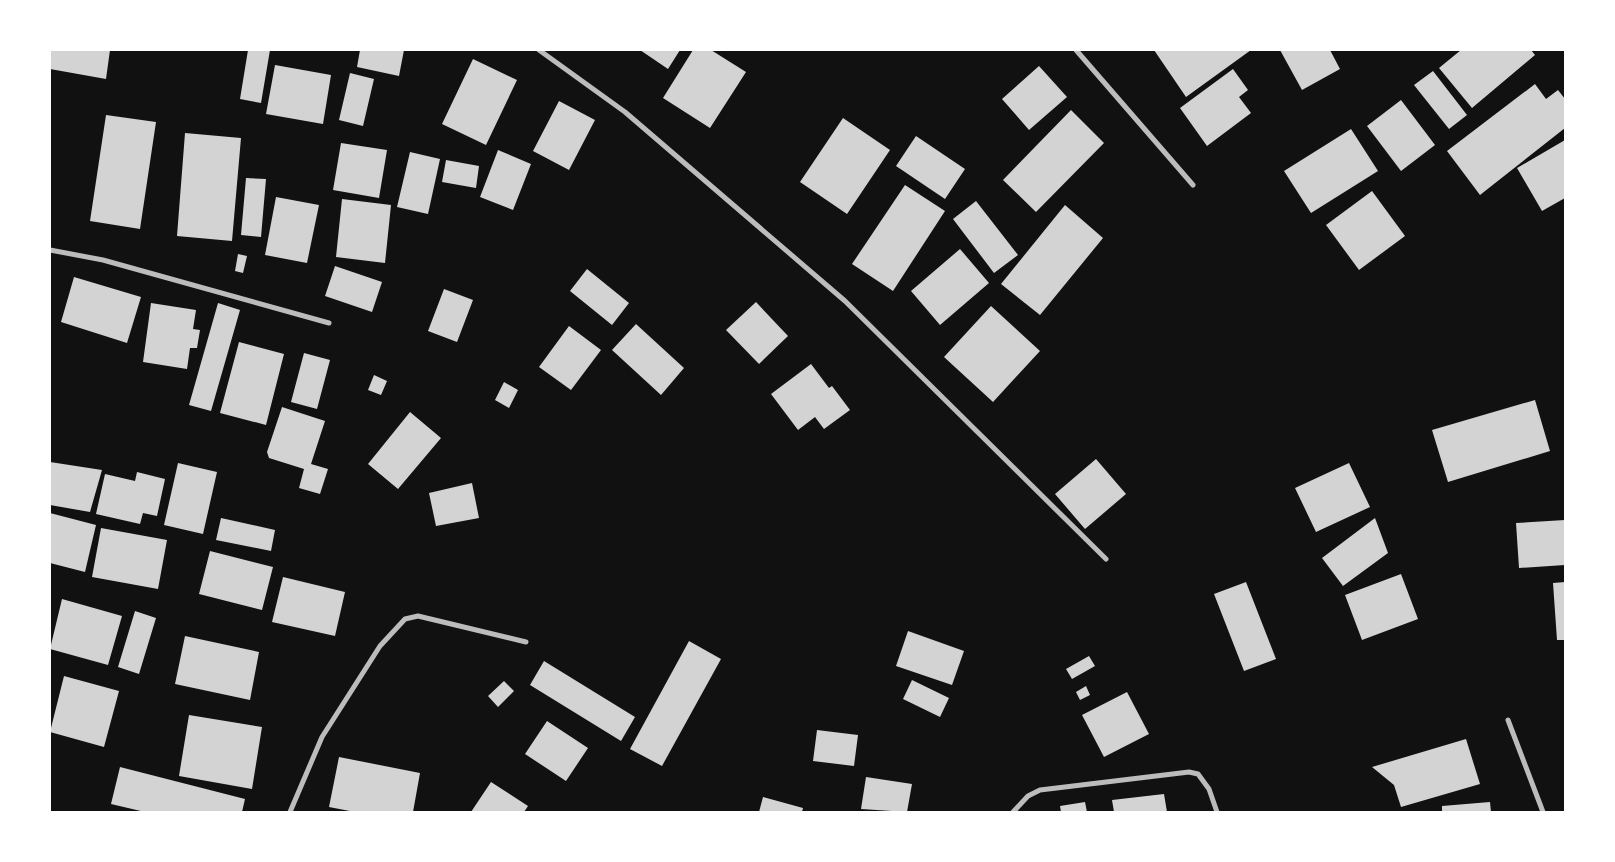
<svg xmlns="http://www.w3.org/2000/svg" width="1615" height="862" font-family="'Alegreya Sans',sans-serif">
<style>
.building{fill:#d3d3d3}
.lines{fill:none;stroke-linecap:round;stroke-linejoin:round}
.minor{stroke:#bcbcbc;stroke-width:5}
</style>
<rect width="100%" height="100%" fill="#111"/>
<path class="building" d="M 50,50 L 110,50 L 106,79 L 50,69 Z
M 248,50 L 270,50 L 261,103 L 240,99 Z
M 360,50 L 404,50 L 399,76 L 357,67 Z
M 640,50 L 680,50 L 668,69 Z
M 693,50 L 711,50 L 746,72 L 710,128 L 663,98 Z
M 1154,50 L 1251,50 L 1186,97 Z
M 1280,50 L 1330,50 L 1340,69 L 1302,90 Z
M 1461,50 L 1531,50 L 1535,55 L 1472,108 L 1439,68 Z
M 473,59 L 517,80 L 486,145 L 442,124 Z
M 275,65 L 331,75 L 323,124 L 266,114 Z
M 1039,66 L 1067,97 L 1029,130 L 1002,99 Z
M 1233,69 L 1248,90 L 1239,97 L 1251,113 L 1207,146 L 1180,108 Z
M 1433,71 L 1467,115 L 1449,129 L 1414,85 Z
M 350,73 L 374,79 L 363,126 L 339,120 Z
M 1535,84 L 1546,99 L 1558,90 L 1565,99 L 1565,128 L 1480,195 L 1447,151 Z
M 1401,100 L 1435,145 L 1401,171 L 1367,126 Z
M 559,101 L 595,120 L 569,170 L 533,151 Z
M 1071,110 L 1104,143 L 1036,212 L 1003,180 Z
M 106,115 L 156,122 L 140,229 L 90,221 Z
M 843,118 L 890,150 L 847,214 L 800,182 Z
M 1351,129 L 1378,171 L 1311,213 L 1284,171 Z
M 185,133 L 241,138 L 232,241 L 177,236 Z
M 916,136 L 965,169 L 945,199 L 896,166 Z
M 1565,140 L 1565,198 L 1542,211 L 1517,168 Z
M 341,143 L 387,150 L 379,198 L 333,190 Z
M 498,150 L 531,164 L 513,210 L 480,197 Z
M 410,152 L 440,159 L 428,214 L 397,207 Z
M 446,160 L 479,166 L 476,188 L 442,182 Z
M 246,178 L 266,179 L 261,237 L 241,235 Z
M 905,185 L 945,211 L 893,291 L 852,264 Z
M 1372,191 L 1405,236 L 1359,270 L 1326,225 Z
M 276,197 L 319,205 L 307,263 L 265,255 Z
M 342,199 L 391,205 L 385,263 L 336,257 Z
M 976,201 L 1018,255 L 994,273 L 953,219 Z
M 1065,205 L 1103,238 L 1040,315 L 1001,284 Z
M 960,249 L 989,283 L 940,325 L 911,291 Z
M 238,254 L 247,256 L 243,273 L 235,271 Z
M 335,266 L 382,282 L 372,312 L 325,296 Z
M 587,269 L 629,303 L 612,325 L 570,291 Z
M 74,277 L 141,297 L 127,343 L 61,322 Z
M 444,289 L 473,300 L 457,342 L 428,331 Z
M 756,302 L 788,336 L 759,364 L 726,330 Z
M 151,303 L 196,310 L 193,329 L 200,330 L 197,348 L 190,348 L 187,369 L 143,362 Z
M 218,303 L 240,310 L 211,411 L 189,405 Z
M 991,306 L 1040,351 L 993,402 L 944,357 Z
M 636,324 L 684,368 L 661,395 L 612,350 Z
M 569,326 L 601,350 L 571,390 L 539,367 Z
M 239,342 L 284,354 L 266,425 L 220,413 Z
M 304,353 L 330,360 L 317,409 L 291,402 Z
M 811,364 L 829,388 L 832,386 L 850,410 L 824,429 L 815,417 L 798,430 L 771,394 Z
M 374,375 L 387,381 L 381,395 L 368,390 Z
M 504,382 L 518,390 L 509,408 L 495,400 Z
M 1535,400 L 1550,451 L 1448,482 L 1432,430 Z
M 282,407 L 325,421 L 311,464 L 328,469 L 320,494 L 299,488 L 304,469 L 269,458 L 267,452 Z
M 410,412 L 441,438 L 398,489 L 368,464 Z
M 1096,459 L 1126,494 L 1085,529 L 1055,494 Z
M 50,462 L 102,470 L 90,512 L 50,505 Z
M 178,463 L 217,472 L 203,534 L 164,525 Z
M 1349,463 L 1370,507 L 1316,532 L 1295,488 Z
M 137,472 L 165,479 L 157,516 L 143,513 L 140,524 L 96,514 L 105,474 L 135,481 Z
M 472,483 L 479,518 L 436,526 L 429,493 Z
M 50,513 L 96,525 L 85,572 L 50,563 Z
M 221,518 L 275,530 L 271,551 L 216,540 Z
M 1375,518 L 1388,553 L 1343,586 L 1322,558 Z
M 1565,520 L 1565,565 L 1519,568 L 1516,523 Z
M 101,528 L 167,540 L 158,589 L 92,577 Z
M 210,551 L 273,567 L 262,610 L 199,594 Z
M 1401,574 L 1418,619 L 1362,640 L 1345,595 Z
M 283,577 L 345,592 L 335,636 L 272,622 Z
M 1246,582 L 1276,659 L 1244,671 L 1214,594 Z
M 1565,582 L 1565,640 L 1557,640 L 1553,583 Z
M 62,599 L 122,616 L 108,665 L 50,649 Z
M 135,611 L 156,618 L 139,674 L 118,667 Z
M 908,631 L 964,651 L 952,685 L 896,666 Z
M 185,636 L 259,652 L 250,700 L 175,684 Z
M 689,641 L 721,659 L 662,766 L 630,749 Z
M 1089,656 L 1095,666 L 1072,679 L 1066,669 Z
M 544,661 L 635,717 L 621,741 L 530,685 Z
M 64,676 L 119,691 L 104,747 L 50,732 Z
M 912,680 L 949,698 L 940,717 L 903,699 Z
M 504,681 L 514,691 L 498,707 L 488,696 Z
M 1086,686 L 1090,695 L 1080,700 L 1076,692 Z
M 1127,692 L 1149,734 L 1104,757 L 1082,715 Z
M 189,715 L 262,727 L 252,789 L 179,776 Z
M 547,721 L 588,748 L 566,781 L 525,754 Z
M 817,730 L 858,735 L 854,766 L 813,761 Z
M 1466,739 L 1480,784 L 1401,807 L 1394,785 L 1372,767 Z
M 339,757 L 420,773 L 413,812 L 355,812 L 329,807 Z
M 120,767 L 245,799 L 242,812 L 145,812 L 111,804 Z
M 866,777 L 912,784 L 907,812 L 861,809 Z
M 491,782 L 528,806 L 524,812 L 471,812 Z
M 1164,794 L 1167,812 L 1114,812 L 1112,800 Z
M 763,797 L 803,808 L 802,812 L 759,812 Z
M 1085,802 L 1087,812 L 1061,812 L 1060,806 Z
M 1490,802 L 1491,812 L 1442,812 L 1442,806 Z"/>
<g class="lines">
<path class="minor" d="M 539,50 L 625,112 L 845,301 L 1106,559
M 1076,50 L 1193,185
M 50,250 L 103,260 L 329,323
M 1508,720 L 1543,812
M 290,812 L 322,737 L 380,646 L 405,619 L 418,616 L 526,642
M 1013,812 L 1028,796 L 1040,790 L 1189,772 L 1198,774 L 1209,789 L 1217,812"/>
</g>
<rect width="1615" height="862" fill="none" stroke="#ffffff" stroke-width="102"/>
</svg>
